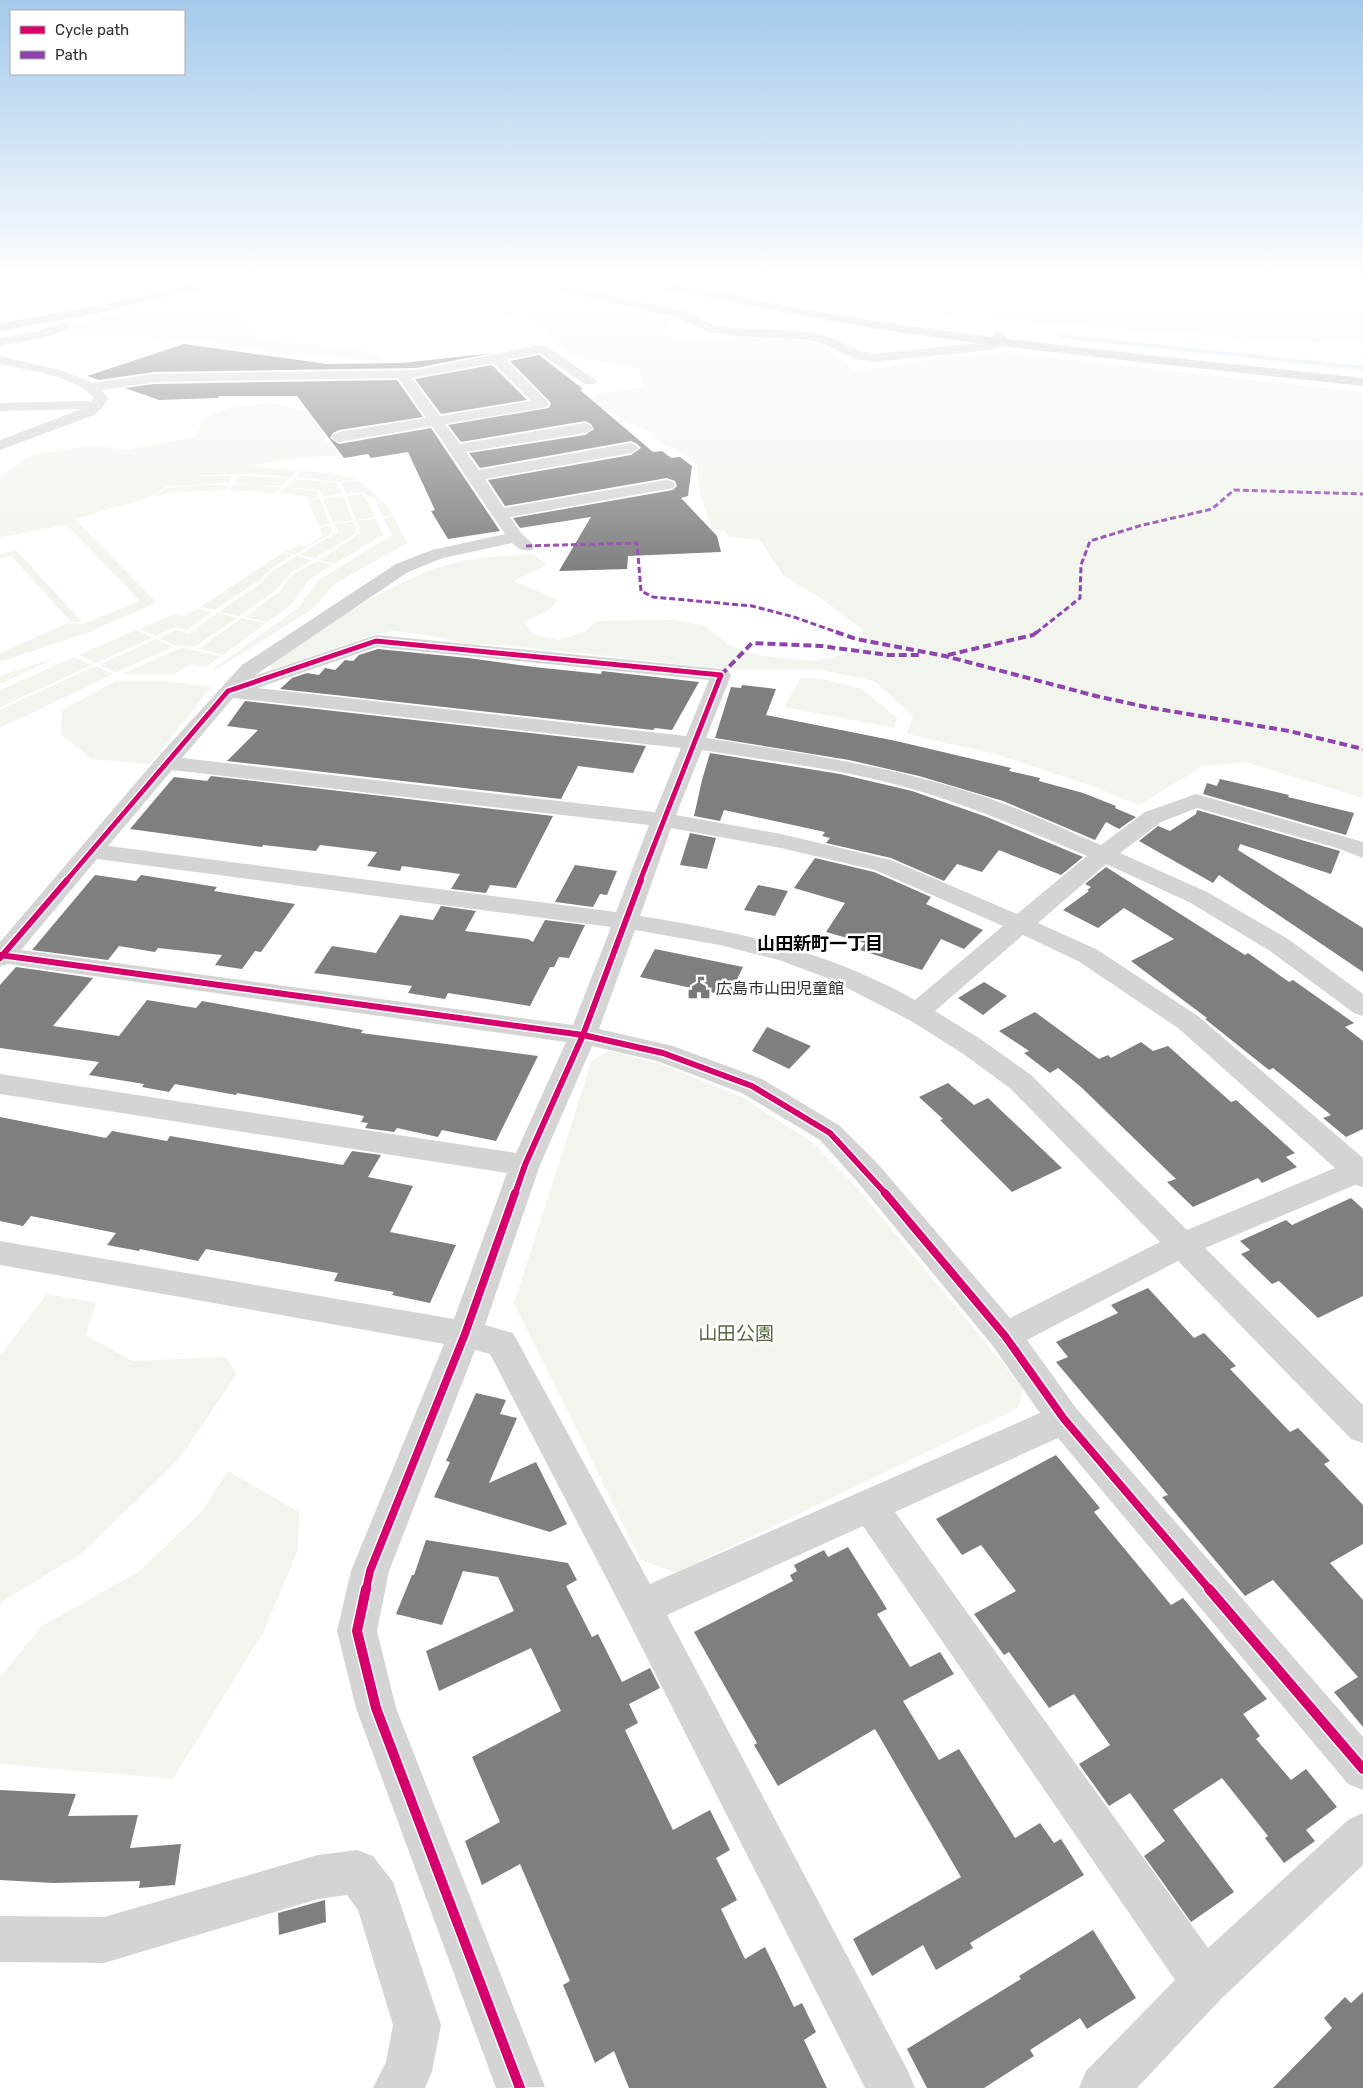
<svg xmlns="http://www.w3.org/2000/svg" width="1363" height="2088" font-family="Rubik,'Noto Sans JP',sans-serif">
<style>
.green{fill:#f2f5ed}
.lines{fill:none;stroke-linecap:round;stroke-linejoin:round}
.stream{stroke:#dbe9f0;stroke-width:4.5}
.building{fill:#7f7f7f}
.minor{fill:#d4d4d4;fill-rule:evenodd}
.major{fill:#c8c8c8;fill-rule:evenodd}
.quiet-far1{stroke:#8e44ad;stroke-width:3;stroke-dasharray:6 3;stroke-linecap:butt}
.quiet{stroke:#8e44ad;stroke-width:4;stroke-dasharray:8 4;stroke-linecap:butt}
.cycleway-far3-casing{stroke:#fff;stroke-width:8}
.cycleway-far2-casing{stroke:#fff;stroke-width:9}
.cycleway-far1-casing{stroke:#fff;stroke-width:11}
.cycleway-casing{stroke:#fff;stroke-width:13}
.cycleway-far3{stroke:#d6006c;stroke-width:5}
.cycleway-far2{stroke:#d6006c;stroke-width:6}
.cycleway-far1{stroke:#d6006c;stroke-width:8}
.cycleway{stroke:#d6006c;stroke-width:10}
.labels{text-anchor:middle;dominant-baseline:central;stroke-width:5;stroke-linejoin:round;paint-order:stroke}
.poi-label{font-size:16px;fill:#303030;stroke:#fff;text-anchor:start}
.neighbourhood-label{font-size:18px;font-weight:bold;fill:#000;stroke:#fff}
.near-park-label{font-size:19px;fill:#556940;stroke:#fff}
</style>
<rect width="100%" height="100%" fill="#fff"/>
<path class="green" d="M 0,280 L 165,280 L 18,311 L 19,302 L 49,293 L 44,288 L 10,288 L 0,285 Z
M 255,280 L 528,280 L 566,297 L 673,318 L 663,335 L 684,341 L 738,337 L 785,338 L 823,345 L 855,371 L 941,358 L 1002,352 L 1363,392 L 1363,798 L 1246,762 L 1203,766 L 1139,805 L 1097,788 L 992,753 L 907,734 L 913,716 L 874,681 L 821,670 L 737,670 L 513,646 L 464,643 L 432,636 L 394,631 L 378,633 L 273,669 L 269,665 C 325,628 385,583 450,564 C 475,557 507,556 533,554 L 547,565 L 513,581 L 558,600 L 549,610 L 524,622 L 535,635 L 559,640 L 584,632 L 597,621 L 675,620 L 705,626 L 730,646 L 757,655 L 812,661 L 842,655 L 866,645 L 862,629 L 826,602 L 783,575 L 760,540 L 729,537 L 725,531 L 712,530 L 700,494 L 697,465 L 684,453 L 654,440 L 654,434 L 589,402 L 596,394 L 643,387 L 639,369 L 582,358 L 561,348 L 543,329 L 526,318 L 464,312 L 427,302 L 380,294 L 315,293 L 265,308 L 239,321 L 259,339 L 367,350 L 386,361 L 287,355 L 204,341 L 152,337 L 83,337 L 72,327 L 106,317 Z
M 729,280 L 1363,280 L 1363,342 L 1311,343 L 924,314 L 786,292 Z
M 271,403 L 313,413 L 326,441 L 340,453 L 335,456 L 305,457 L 239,467 L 256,466 L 297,471 L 291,477 L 257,474 L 195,475 L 193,476 L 232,476 L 229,483 L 170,486 L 171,484 L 150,497 L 75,519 L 156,602 C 136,614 113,620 92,631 L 0,662 L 0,653 L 68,623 L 83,624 L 140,601 L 67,525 L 0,537 L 0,476 L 34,454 L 95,445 L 125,450 L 196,437 L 204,418 L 232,407 Z
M 302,471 L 329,473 L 357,479 L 339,482 L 295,477 Z
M 237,476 L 290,478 L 282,486 L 233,483 Z
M 294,479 L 337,483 L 342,494 L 323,497 L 319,490 L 285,487 Z
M 359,480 L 388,507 L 392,515 L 383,516 L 374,497 L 367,497 L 364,492 L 346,494 L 341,483 Z
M 249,484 L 282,488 L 276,493 L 230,490 L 232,485 Z
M 200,485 L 230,485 L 227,490 L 177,492 L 152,497 L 167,488 Z
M 284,488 L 316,491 L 320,498 L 308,500 L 305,496 L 279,493 Z
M 363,494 L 375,517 L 356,520 L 346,496 Z
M 343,496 L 353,520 L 333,523 L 323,499 Z
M 320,499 L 330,525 L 319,526 L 308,501 Z
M 393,516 L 407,543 L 336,583 L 310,611 L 214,671 L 213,669 L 298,608 L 319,580 L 392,535 L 383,518 Z
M 376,519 L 383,535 L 334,564 L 319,560 L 361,533 L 356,521 Z
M 353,522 L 357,533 L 315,558 L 299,555 L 338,532 L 335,524 Z
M 331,526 L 333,532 L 296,554 L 284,552 L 298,546 L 305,547 L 322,536 L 320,528 Z
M 16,550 L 82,622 L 71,622 L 11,556 L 0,558 L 0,554 Z
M 282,553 L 293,555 L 269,570 L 258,581 L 215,610 L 200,607 Z
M 297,556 L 312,560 L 290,574 L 275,591 L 239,616 L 219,612 L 262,582 L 272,571 Z
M 317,561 L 332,565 L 310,579 L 290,606 L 267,622 L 245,617 L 279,592 L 293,574 Z
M 196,609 L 212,612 L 187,630 L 175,627 L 155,636 L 139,629 L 174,614 L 186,616 Z
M 218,613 L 237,618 L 195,647 L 177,646 L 159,638 L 175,630 L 189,633 Z
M 242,618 L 266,623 L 223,655 L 198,649 Z
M 136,630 L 153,637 L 96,663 L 79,655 Z
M 156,639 L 173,647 L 116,672 L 99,665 Z
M 182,648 L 221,656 L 206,667 L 190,664 L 175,674 L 122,674 L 171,652 Z
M 58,657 L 0,684 L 0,676 Z
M 74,657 L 92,665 L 0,707 L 0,690 Z
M 95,666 L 113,674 L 0,728 L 0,710 Z
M 801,678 L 821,679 L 862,689 L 897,718 L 894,728 L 784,707 Z
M 116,681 L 166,681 L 211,687 L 150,764 L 91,759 L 61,734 L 62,710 Z
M 609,1051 L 658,1063 L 742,1097 L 813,1143 L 853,1183 L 1023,1388 L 1018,1408 L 676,1573 L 641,1560 L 514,1303 L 592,1060 Z
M 47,1294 L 96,1303 L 86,1335 L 132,1361 L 226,1357 L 237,1374 L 178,1460 L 82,1553 L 6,1599 L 0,1605 L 0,1356 Z
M 228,1471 L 299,1512 L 298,1550 L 264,1631 L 173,1779 L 0,1764 L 0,1677 L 42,1626 L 140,1571 L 202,1511 Z"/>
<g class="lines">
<path class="stream" d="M 1060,336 L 1363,368"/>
</g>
<path class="building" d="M 184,344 L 327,364 L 402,363 L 493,353 L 416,368 L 154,372 L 99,380 L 87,376 Z
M 539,355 L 583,389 L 580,390 L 653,452 L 662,451 L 671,458 L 680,457 L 692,466 L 688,496 L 681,498 L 717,536 L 721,552 L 628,556 L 627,569 L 559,571 L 591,517 L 520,528 L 513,518 L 673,490 L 677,486 L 675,481 L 667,478 L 505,506 L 488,480 L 631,455 L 641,448 L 637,444 L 631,441 L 480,468 L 469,453 L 585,435 L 594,429 L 591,424 L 585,421 L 461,442 L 448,425 L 549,408 L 551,403 L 548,400 L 510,361 Z
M 492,365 L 527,400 L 441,414 L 415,379 Z
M 397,380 L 423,417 L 339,430 L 333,433 L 330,438 L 339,444 L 431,428 L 500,531 L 448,539 L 431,511 L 435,510 L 408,452 L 371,458 L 368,454 L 344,458 L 297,396 L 219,396 L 218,398 L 159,400 L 125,388 L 154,384 Z
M 378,649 L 468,658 L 534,667 L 601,674 L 602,671 L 699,682 L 672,730 L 655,728 L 653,730 L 280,689 L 292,678 L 307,673 L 319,675 L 325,668 L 335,670 L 345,660 L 353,661 L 359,655 Z
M 742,685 L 776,689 L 766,715 L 896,741 L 1011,768 L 1009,771 L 1040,778 L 1039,781 L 1083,793 L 1116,806 L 1115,808 L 1136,817 L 1119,829 L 1106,822 L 1095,840 L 1003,801 L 919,776 L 849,760 L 715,738 L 731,687 L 741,688 Z
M 245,701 L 646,746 L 633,773 L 578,766 L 561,799 L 227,761 L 258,730 L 227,726 Z
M 710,753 L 840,774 L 912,791 L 987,817 L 1083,857 L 1061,875 L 999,850 L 982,872 L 957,864 L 944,881 L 891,858 L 826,843 L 830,838 L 822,836 L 825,832 L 724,810 L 720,821 L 694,816 L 702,780 Z
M 211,776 L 553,816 L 516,888 L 490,885 L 486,893 L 451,889 L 460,874 L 402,866 L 400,871 L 367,866 L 377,852 L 320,845 L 316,851 L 263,845 L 262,847 L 130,829 L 174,777 L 207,781 Z
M 1220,779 L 1289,795 L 1288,797 L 1354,813 L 1346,835 L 1203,794 L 1207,783 L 1217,786 Z
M 1197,810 L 1340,851 L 1331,874 L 1240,844 L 1238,850 L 1363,928 L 1363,972 L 1219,875 L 1213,883 L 1139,841 L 1158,826 L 1170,831 L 1196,814 Z
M 690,833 L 716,838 L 707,869 L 680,865 Z
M 815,858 L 874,872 L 931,897 L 926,904 L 983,930 L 964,949 L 941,939 L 922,970 L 860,950 L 865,943 L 826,932 L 845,903 L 794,888 Z
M 575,865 L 617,871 L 607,895 L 600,894 L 593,907 L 555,902 Z
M 1106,867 L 1245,955 L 1248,953 L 1289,982 L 1293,980 L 1354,1023 L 1345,1027 L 1363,1041 L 1363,1129 L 1346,1137 L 1323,1118 L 1331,1115 L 1273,1068 L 1269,1070 L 1205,1019 L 1207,1018 L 1131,961 L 1174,939 L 1124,908 L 1098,928 L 1063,910 L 1089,891 L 1087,890 L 1091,887 L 1085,884 Z
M 95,875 L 136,881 L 141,875 L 217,887 L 214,891 L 295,904 L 261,952 L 255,951 L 242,969 L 215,965 L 222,955 L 158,948 L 155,952 L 119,946 L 108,960 L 32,950 Z
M 758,885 L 788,891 L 775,916 L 744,910 Z
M 441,906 L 476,911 L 465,931 L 528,939 L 533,942 L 545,920 L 585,925 L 569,958 L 559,957 L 554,967 L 550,967 L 530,1006 L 448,993 L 445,999 L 408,993 L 412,986 L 314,973 L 332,946 L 376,953 L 400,915 L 433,920 Z
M 655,949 L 743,967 L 729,996 L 640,977 Z
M 16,967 L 93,978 L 53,1026 L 119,1036 L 147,1000 L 196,1008 L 202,1001 L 363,1030 L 361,1033 L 538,1056 L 496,1141 L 442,1130 L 438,1137 L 397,1128 L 394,1132 L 365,1128 L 368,1123 L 361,1122 L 364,1116 L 237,1093 L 236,1095 L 175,1084 L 169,1092 L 142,1087 L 144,1084 L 89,1075 L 99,1062 L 0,1048 L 0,985 Z
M 984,982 L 1007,996 L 983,1015 L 958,998 Z
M 1035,1012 L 1099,1059 L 1108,1055 L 1111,1058 L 1141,1042 L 1153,1051 L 1168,1046 L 1231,1102 L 1236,1100 L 1295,1153 L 1286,1157 L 1297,1167 L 1262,1183 L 1258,1178 L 1193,1207 L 1167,1182 L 1176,1179 L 1081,1087 L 1058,1068 L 1050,1073 L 1024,1053 L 1029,1051 L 999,1031 Z
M 767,1027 L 811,1046 L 789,1069 L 752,1051 Z
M 948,1083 L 974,1105 L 988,1098 L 1062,1168 L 1012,1192 L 940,1120 L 943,1119 L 919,1097 Z
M 0,1117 L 106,1138 L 112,1131 L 167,1141 L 170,1136 L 343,1165 L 352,1151 L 381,1155 L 368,1177 L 413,1186 L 390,1232 L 456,1245 L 430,1303 L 392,1295 L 394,1292 L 334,1281 L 338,1273 L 206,1249 L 198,1261 L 140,1249 L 139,1251 L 107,1245 L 116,1233 L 31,1216 L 23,1226 L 0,1221 Z
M 1351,1198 L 1363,1209 L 1363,1296 L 1318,1318 L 1279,1281 L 1272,1284 L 1241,1254 L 1250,1250 L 1240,1241 L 1286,1220 L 1292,1225 Z
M 1148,1288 L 1194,1338 L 1204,1333 L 1236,1366 L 1230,1369 L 1290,1432 L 1298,1428 L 1330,1461 L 1324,1464 L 1363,1505 L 1363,1544 L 1330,1563 L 1363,1600 L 1363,1727 L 1334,1692 L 1358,1677 L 1273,1580 L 1245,1596 L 1162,1497 L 1168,1495 L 1056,1362 L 1068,1357 L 1056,1342 L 1118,1313 L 1111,1305 Z
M 476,1393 L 506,1400 L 500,1414 L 517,1418 L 489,1483 L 536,1462 L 567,1524 L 550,1532 L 434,1497 L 450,1462 L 446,1461 Z
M 1056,1455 L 1100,1508 L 1094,1512 L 1171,1605 L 1183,1598 L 1267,1699 L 1243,1714 L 1260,1736 L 1256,1739 L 1291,1780 L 1306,1769 L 1337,1807 L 1306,1830 L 1315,1841 L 1284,1863 L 1265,1838 L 1268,1836 L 1222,1778 L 1173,1810 L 1234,1892 L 1191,1922 L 1144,1856 L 1165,1841 L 1130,1793 L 1109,1806 L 1079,1764 L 1110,1745 L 1074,1694 L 1049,1708 L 1009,1652 L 1004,1655 L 974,1614 L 1016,1591 L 981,1545 L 962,1555 L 936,1519 Z
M 426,1540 L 568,1563 L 577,1580 L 566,1586 L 592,1637 L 598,1634 L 622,1682 L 650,1668 L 660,1688 L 629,1704 L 638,1723 L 625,1730 L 673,1830 L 710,1810 L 730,1850 L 716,1858 L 737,1900 L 721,1909 L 745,1959 L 765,1947 L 794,2007 L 802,2003 L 816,2032 L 804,2040 L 827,2088 L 629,2088 L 614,2051 L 595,2063 L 563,1985 L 570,1981 L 520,1864 L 482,1885 L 465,1841 L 500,1822 L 472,1757 L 561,1711 L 531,1648 L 439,1691 L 426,1651 L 514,1611 L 498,1577 L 463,1571 L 442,1625 L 396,1614 L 412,1575 L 414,1575 Z
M 848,1547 L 887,1609 L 877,1614 L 910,1667 L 940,1652 L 954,1674 L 903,1701 L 939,1760 L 959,1749 L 1015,1838 L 1040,1823 L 1054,1843 L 1061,1839 L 1084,1875 L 970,1943 L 973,1948 L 936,1970 L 923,1945 L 872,1976 L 853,1939 L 961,1877 L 875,1729 L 778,1786 L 754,1745 L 757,1743 L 694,1632 L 793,1581 L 790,1575 L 797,1571 L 794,1565 L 824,1550 L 828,1557 Z
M 0,1790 L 76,1794 L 68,1816 L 138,1815 L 130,1848 L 181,1844 L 175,1885 L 139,1888 L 140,1881 L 53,1883 L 0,1880 Z
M 325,1900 L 326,1922 L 279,1935 L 278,1913 Z
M 1093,1930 L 1136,1998 L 1087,2029 L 1080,2018 L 1030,2050 L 1034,2056 L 984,2088 L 927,2088 L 907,2049 L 1021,1979 L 1019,1976 Z
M 1363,1992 L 1363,2088 L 1273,2088 L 1332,2028 L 1324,2018 L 1345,1997 L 1351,2003 Z"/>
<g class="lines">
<path class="minor" d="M 542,280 L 558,280 L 575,287 L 684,311 L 713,325 L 735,328 L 802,331 L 824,335 L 863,352 L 874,354 L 987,342 L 992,340 L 995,333 L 1000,332 L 1007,336 L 1003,345 L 991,350 L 874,362 L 855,359 L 820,342 L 802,339 L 735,336 L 710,332 L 675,317 L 567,293 Z
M 64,322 L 70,326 L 69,329 L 46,337 L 0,346 L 0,338 L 38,331 Z
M 541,345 L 546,346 L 597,381 L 595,384 L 585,384 L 539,353 L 506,360 L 547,401 L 549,404 L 547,407 L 445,424 L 460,444 L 585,423 L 590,425 L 593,428 L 590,431 L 585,433 L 466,452 L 479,470 L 631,443 L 636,445 L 639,448 L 636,451 L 631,453 L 485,479 L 504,508 L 667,480 L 673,482 L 675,485 L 673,488 L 510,517 L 521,533 L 535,546 L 532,550 C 523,552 519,549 512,543 L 443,558 L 408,572 L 254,676 L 376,635 L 721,669 L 728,671 L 731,675 L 706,738 C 801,753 897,767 988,798 C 1026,811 1064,829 1101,845 L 1145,812 L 1196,794 L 1363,842 L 1363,858 L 1337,848 L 1197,808 L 1161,822 L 1120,853 L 1207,892 L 1288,939 L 1363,994 L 1363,1016 L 1354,1013 L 1270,951 L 1189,902 L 1106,864 L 1038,923 L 1096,949 L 1198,1016 L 1363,1158 L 1363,1187 L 1355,1185 L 1205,1248 L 1363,1405 L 1363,1443 L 1351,1439 L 1178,1261 L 1027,1340 L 1076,1408 L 1363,1737 L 1363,1790 L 1348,1784 L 1058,1438 L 895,1512 L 1208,1948 L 1348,1820 L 1363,1813 L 1363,1865 L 1221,1999 L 1137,2088 L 1079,2088 L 1086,2071 L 1175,1980 L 863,1526 L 667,1615 L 908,2071 L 915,2088 L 865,2088 L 628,1620 L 490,1354 L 475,1350 L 389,1571 L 377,1631 L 396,1708 L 545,2087 L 496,2088 L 356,1708 L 337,1631 L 351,1571 L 444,1344 L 0,1265 L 0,1241 L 454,1319 L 507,1173 L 0,1094 L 0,1074 L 516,1153 L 566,1042 L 8,964 L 0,966 L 0,942 L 157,758 L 242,665 L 396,564 L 432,550 L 505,534 L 432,426 L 339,442 L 334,440 L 331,437 L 334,434 L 339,432 L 426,418 L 398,378 L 154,382 L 102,390 L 108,398 L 102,408 L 94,415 L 0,450 L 0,440 L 82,409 L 0,411 L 0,403 L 86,401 L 91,402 L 94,398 C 76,376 27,370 0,364 L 0,356 L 60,370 L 93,383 L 154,374 L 416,370 ZM 493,363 L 531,401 L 440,416 L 412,378 ZM 377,647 L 709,680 L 686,736 L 257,688 ZM 233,698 L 681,748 L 655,812 L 182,758 ZM 702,750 C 763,760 826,767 886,782 C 956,799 1021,828 1087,856 L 1017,914 L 891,860 L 781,834 L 676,815 ZM 172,770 L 649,825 L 616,912 L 108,846 ZM 671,828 L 781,848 L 875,870 L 1003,926 L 915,1000 C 827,951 737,931 640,916 ZM 97,859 L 611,927 L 573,1025 L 21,950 ZM 635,930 L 720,945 L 779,960 L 830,979 L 911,1021 L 962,1053 L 1011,1089 L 1160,1242 L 1010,1318 L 878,1164 L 840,1126 L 762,1079 L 673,1046 L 599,1029 ZM 1023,935 L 1078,961 L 1178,1028 L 1335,1168 L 1187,1230 L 1031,1075 L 982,1040 L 935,1011 ZM 592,1046 L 657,1061 L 742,1093 L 820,1140 L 856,1180 L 993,1346 L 1040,1413 L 650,1584 L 513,1333 L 485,1325 L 540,1165 Z
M 357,1850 L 373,1856 L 393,1882 L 441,2025 L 432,2071 L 425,2088 L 373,2088 L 386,2062 L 393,2025 L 358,1910 L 347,1895 L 318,1899 L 104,1963 L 0,1962 L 0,1916 L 104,1917 L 318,1855 Z"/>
<path class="major" d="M 209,280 L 230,280 L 224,284 L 80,317 L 0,331 L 0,323 L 80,309 Z
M 634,280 L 657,280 C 739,296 820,313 902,325 C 1055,347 1209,361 1363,378 L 1363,386 C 1210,369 1057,355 904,333 C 816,320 728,301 640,284 Z"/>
<path class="quiet-far1" d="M 526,546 L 637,543 L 641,591 L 653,597 L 752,606 L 794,617 L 839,633
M 1036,633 L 1080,598 L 1081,565 L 1090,541 L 1139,526 L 1212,509 L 1234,490 L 1363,494"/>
<path class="quiet" d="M 836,632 L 856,639 L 945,656 L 1096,696 L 1146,707 L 1289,731 L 1363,749
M 948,655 L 1033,635 L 1037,632
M 721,675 L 752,643 L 821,646 L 888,655 L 919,655"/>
<g class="cycleway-far3-casing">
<path id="cycleway-far3" d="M 66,881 L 228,691 L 376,641 L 721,675 L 640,881"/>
</g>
<g class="cycleway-far2-casing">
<path id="cycleway-far2" d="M 0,955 L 583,1035 L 663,1053 L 752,1086 L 830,1133 L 886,1194
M 0,958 L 67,880
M 515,1194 L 525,1165 L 583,1035 L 641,880"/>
</g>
<g class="cycleway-far1-casing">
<path id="cycleway-far1" d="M 885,1193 L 1005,1336 L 1064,1419 L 1210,1590
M 366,1590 L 370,1571 L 465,1334 L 515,1193"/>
</g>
<g class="cycleway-casing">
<path id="cycleway" d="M 366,1589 L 357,1631 L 376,1708 L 520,2088
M 1209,1589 L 1363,1769"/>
</g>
<use href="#cycleway-far3" class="cycleway-far3"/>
<use href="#cycleway-far2" class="cycleway-far2"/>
<use href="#cycleway-far1" class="cycleway-far1"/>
<use href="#cycleway" class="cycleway"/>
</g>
<linearGradient id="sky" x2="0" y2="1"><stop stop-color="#a3c9eb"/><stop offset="0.49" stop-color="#fff"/><stop offset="1" stop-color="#fff" stop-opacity="0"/></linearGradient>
<rect width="1363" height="572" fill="url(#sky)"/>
<defs>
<g id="civic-bare" transform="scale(1.725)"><path d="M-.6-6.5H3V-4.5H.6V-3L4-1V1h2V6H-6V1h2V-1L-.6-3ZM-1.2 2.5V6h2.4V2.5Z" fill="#787878" stroke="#fff" stroke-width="2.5" paint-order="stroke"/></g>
</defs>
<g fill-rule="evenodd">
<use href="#civic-bare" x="699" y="988"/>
</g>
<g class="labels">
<g class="poi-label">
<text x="716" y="988">広島市山田児童館</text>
</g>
<g class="neighbourhood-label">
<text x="820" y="944">山田新町一丁目</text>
</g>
<g class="near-park-label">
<text x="736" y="1333">山田公園</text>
</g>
</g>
<rect x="10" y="10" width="175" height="65" fill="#ffffff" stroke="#acacac"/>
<rect x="20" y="26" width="25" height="8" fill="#d6006c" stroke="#acacac"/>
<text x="55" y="35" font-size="15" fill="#303030">Cycle path</text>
<rect x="20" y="51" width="25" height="8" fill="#8e44ad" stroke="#acacac"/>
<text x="55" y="60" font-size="15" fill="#303030">Path</text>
</svg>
